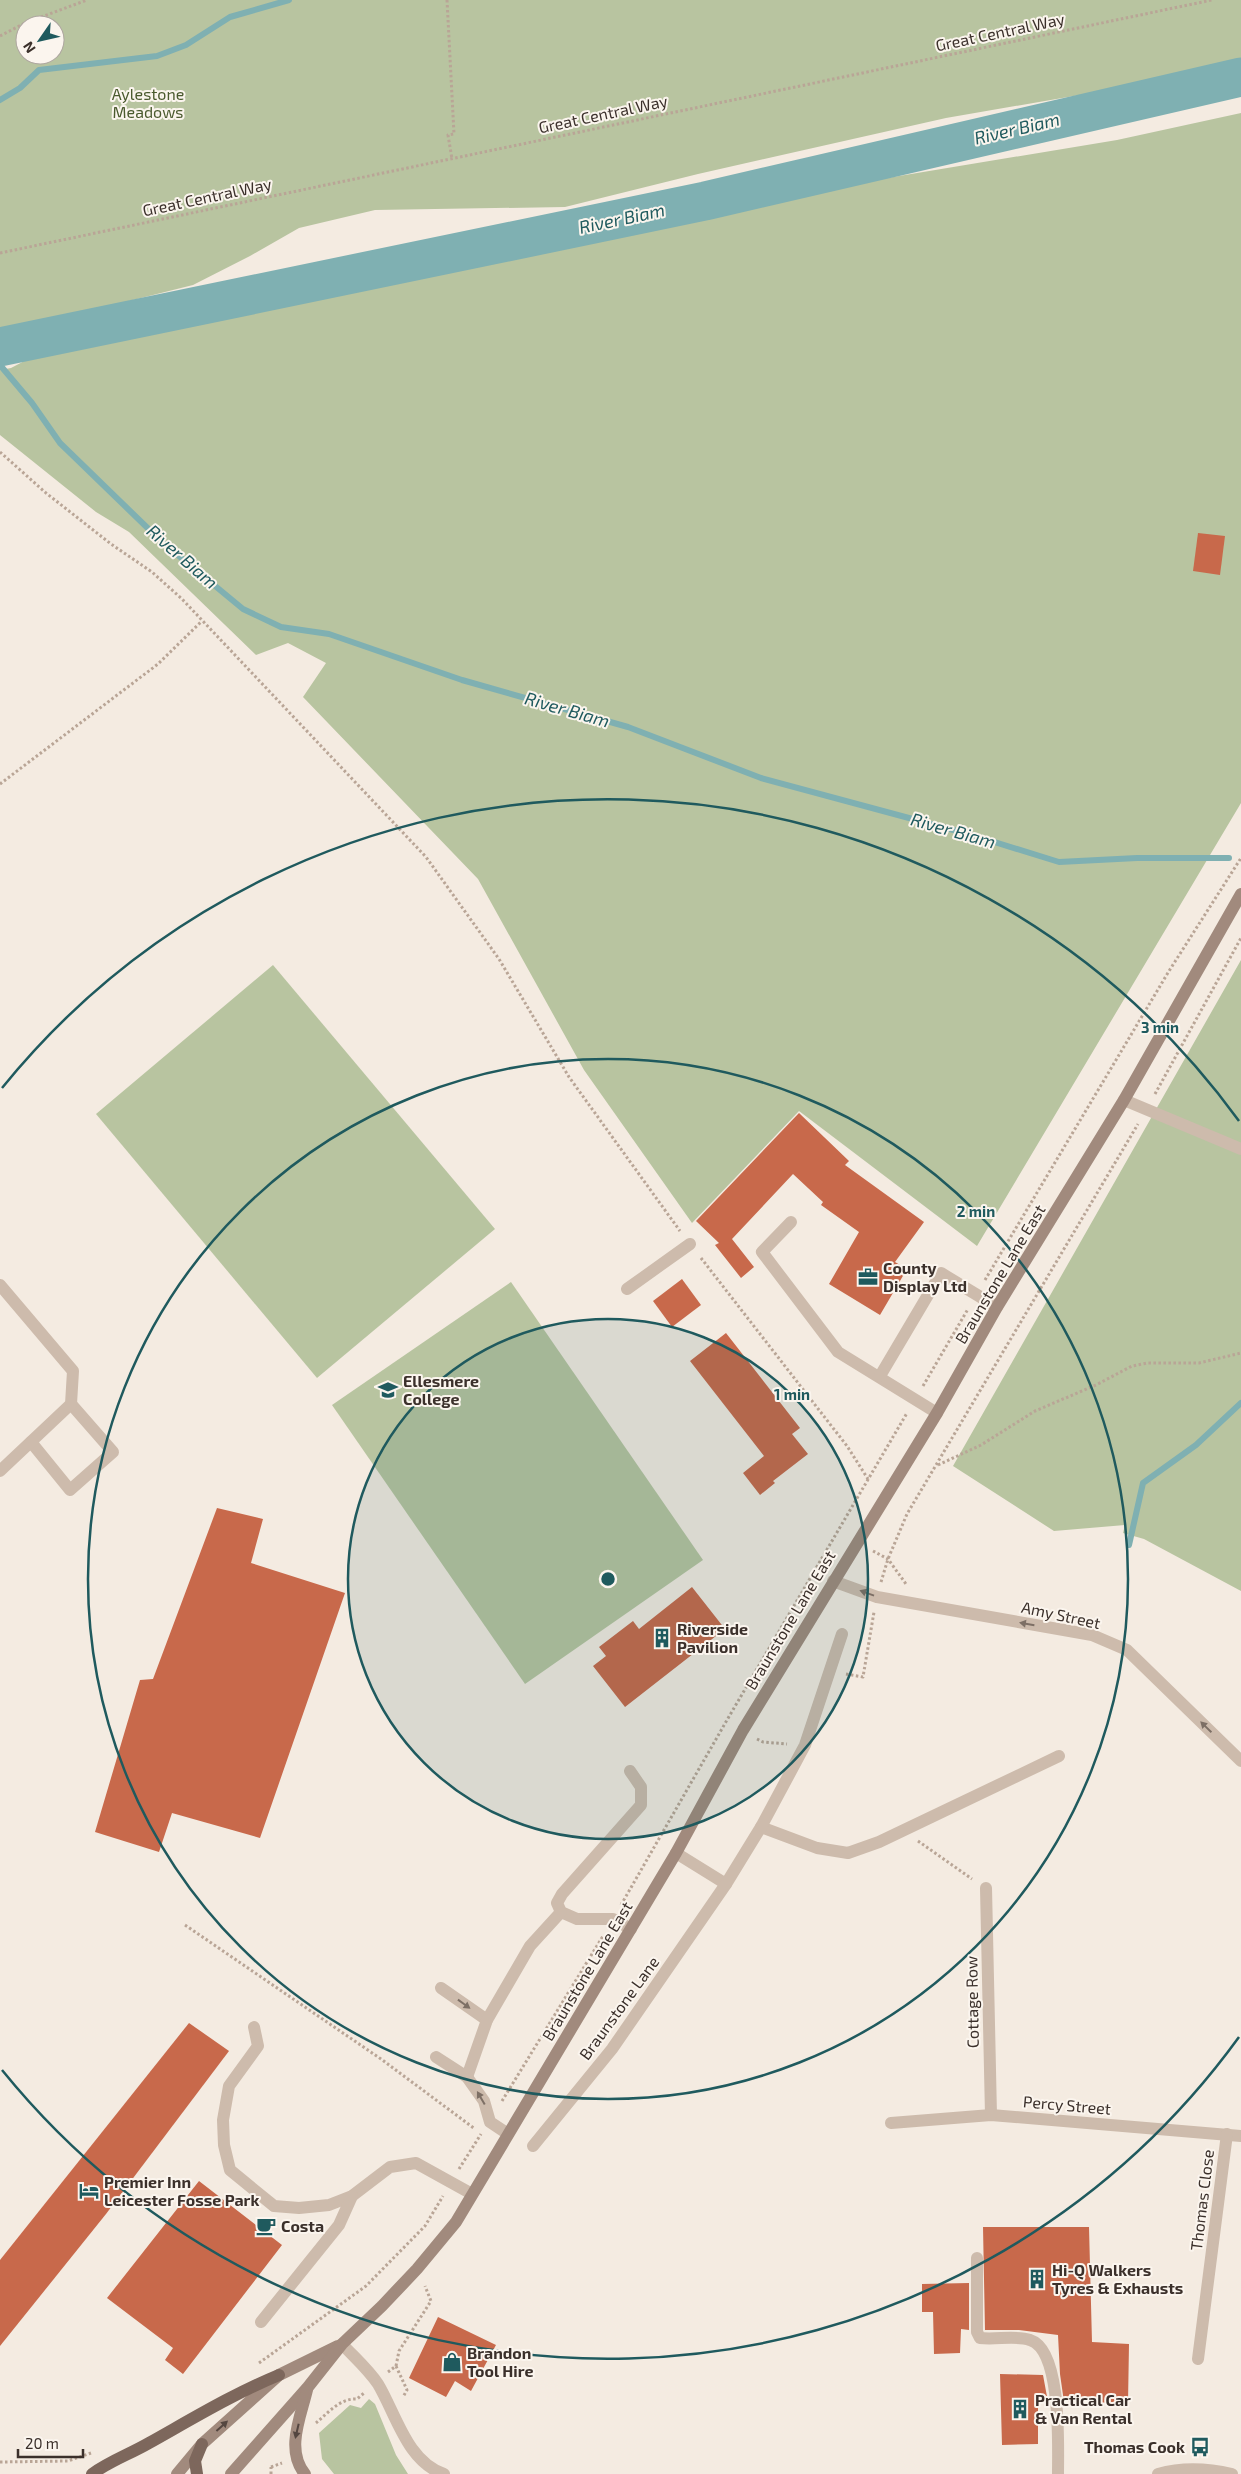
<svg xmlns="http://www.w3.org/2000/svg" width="1241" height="2474" font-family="'Exo 2',sans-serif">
  <rect width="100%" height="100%" fill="#f4ebe1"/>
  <g fill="#b8c4a0" fill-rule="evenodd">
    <path d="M0,0H1241V61L1201,74L946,118L698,174L565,207L375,210L299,228L250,256L193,285L89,311L0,330ZM25,25H55V55H25Z"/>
    <path d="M1241,113V803L977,1246L799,1111L692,1223L584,1070L478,879L303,697L326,663L288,643L256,655L129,532L96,512L0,435V370L11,368L57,344L84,336L159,322L299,291L388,276L494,252L562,250L670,219L735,210L875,180L1117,140Z"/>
    <path d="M1241,960V1591L1144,1539L1123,1533L1125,1525L1054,1531L953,1466Z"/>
    <path d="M273,965L495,1229L317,1378L96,1114Z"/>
    <path d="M511,1282L703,1560L525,1684L332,1405Z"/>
    <path d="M369,2399L375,2404L396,2455L408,2474H334L322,2459L319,2433L350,2405L361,2408Z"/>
  </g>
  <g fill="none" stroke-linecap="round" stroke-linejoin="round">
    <g stroke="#7fb0b2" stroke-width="6">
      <path d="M0,100L20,88L39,70L157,56L186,45L230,17L289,0"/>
      <path d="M0,365L32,403L60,443L162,542L243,609L281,627L329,634L462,680L628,727L761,778L972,835L1059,862L1137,858H1229"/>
      <path d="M1129,1545L1143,1483L1196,1445L1241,1403"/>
    </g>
    <path stroke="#7fb0b2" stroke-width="39" d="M0,347L705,201L1241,77"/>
  </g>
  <g fill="#c8694b">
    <path d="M1198,533L1225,536L1220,575L1193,571Z"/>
    <path d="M799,1113L849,1161L845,1165L924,1222L895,1262L907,1269L880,1315L829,1284L859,1232L821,1205L823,1202L793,1174L732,1239L754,1267L741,1278L715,1245L719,1243L696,1221Z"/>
    <path d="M682,1279L701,1305L672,1327L653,1301Z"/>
    <path d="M726,1333L800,1428L792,1434L808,1454L773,1481L775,1483L760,1495L743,1473L764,1456L690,1361Z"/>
    <path d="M217,1508L263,1519L251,1563L345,1593L260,1838L172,1813L159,1852L95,1832L140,1680L153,1679Z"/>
    <path d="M692,1587L725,1629L625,1707L593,1666L606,1656L599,1647L633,1621L639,1629Z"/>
    <path d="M189,2023L229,2051L106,2214L0,2346V2260Z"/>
    <path d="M199,2181L282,2245L183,2374L165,2360L173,2348L107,2298Z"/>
    <path d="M983,2227H1089L1092,2342L1129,2344L1128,2403L1064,2402L1060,2374L1058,2335L1019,2330H985Z"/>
    <path d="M969,2283V2330L961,2329L960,2353L934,2354L933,2312H922V2284Z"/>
    <path d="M438,2317L496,2345L471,2391L455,2381L446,2397L409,2378Z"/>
    <path d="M1000,2374L1043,2375L1048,2402H1038V2444L1002,2445Z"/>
  </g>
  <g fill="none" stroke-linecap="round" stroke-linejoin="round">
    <g stroke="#b9a596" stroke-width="3" stroke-dasharray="2.5 2.5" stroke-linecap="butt">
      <path d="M447,0L454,134L448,135L452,159"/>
      <path d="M0,36L25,23L87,0"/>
      <path d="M0,253L1212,0"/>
      <path d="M0,452L46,493L111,544L152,572L182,599L426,857L499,959L569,1077L680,1231"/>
      <path d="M0,784L158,664L202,621"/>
      <path d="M1155,1094L1241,938"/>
      <path d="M701,1258L847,1446L868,1479"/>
      <path d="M985,1280L1169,971L1241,858"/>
      <path d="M923,1386L968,1309"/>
      <path d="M938,1465L981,1445L1035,1411L1096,1385L1132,1366L1147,1363H1199L1241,1353"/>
      <path d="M873,1551L888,1559L906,1584"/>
      <path d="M881,1582L888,1559L907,1514L1138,1124"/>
      <path d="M846,1674L863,1677L874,1612"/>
      <path d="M757,1739L763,1742L787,1744"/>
      <path d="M918,1841L972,1879"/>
      <path d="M621,1905L727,1720L907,1413"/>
      <path d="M185,1925L381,2059L475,2129"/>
      <path d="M502,2101L603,1936"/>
      <path d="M459,2169L481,2134"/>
      <path d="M259,2363L366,2286L425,2226L443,2196"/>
      <path d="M396,2366L407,2390L403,2397"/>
      <path d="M388,2372L396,2366L399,2351L431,2301L425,2286"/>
      <path d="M316,2423C328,2413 340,2398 357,2399L364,2393"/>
      <path d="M0,2462L68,2461L91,2453"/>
      <path d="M271,2467L282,2463"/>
      <path d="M271,2474V2467"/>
    </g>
    <g stroke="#cdbbac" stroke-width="12">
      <path d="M1124,1100L1241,1149"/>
      <path d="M791,1222L762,1252L838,1352L937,1413"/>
      <path d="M627,1289L690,1244"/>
      <path d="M880,1376L941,1273L997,1307"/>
      <path d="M31,1442L70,1490L113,1452L71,1404"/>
      <path d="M630,1771L641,1787V1805L562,1894L557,1903L561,1912L577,1919H613L631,1929"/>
      <path d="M761,1827L817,1848L848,1853L879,1842L1059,1756"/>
      <path d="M441,1988L487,2020"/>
      <path d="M254,2027L258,2046L229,2086L223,2120L224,2145L230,2170L274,2206L299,2208L329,2205L352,2196L390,2167L416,2163L472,2194"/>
      <path d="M436,2057L467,2077L484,2101L490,2122L508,2134"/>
      <path d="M467,2077L487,2020L530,1946L561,1912"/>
      <path d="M977,2258V2332L980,2338C996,2340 1016,2335 1030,2340C1062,2350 1058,2446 1058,2474"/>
      <path d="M261,2322L339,2225L352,2196"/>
    </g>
    <g stroke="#cdbbac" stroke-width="12">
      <path d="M0,1285L73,1371L71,1404L0,1471"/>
      <path d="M833,1581L877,1597L1092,1635L1127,1650L1241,1761"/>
      <path d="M676,1853L726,1884"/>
      <path d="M986,1888L991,2115"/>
      <path d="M891,2123L991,2115L1241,2136"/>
      <path d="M533,2146L612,2049L726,1884L761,1827L805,1745L842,1634"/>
      <path d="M342,2344C354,2357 368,2369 378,2384C396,2414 407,2462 444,2474"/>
      <path d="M1198,2359L1227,2134"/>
      <path d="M1158,2474C1183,2467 1206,2468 1232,2474"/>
    </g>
    <g stroke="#a18a7d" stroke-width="12">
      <path d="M177,2474L202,2444L279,2375L338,2346"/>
      <path d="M231,2474L308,2387L342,2344L382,2306L417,2269L456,2222L676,1853L743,1730L937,1413L997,1307L1124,1100L1241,894"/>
      <path d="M305,2474C285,2450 301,2416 307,2390"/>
    </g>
    <g stroke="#7d675c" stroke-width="12">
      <path d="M92,2474C110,2461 130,2454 149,2443C192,2419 233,2394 279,2375"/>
      <path d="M197,2474L195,2461L202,2444"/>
    </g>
  </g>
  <defs><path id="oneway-solid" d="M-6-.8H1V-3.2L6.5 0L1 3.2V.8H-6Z" transform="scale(1.25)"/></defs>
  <g fill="#7d6f65">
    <use href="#oneway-solid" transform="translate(867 1593) rotate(-160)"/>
    <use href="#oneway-solid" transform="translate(1027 1624) rotate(-170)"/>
    <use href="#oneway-solid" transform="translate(1206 1727) rotate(-136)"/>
    <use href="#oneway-solid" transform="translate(464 2004) rotate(36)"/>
    <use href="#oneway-solid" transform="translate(481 2098) rotate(-120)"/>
  </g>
  <g fill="#544640">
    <use href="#oneway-solid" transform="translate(222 2426) rotate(-42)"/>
    <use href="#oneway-solid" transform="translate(297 2431) rotate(103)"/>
  </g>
  <circle cx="608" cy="1579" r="260" fill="#1f5a5e" fill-opacity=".12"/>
  <g fill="none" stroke="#1f5a5e" stroke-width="2.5">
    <circle cx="608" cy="1579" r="260"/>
    <circle cx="608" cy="1579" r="520"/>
    <path d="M1239 2037A780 780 0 0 1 2 2070M2 1088A780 780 0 0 1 1239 1121"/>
  </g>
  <defs>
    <symbol id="office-bare" viewBox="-9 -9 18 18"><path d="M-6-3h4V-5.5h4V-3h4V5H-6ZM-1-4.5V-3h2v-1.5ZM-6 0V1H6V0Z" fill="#1f5a5e" stroke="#fbf5ee" stroke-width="2.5" paint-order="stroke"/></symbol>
    <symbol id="school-bare" viewBox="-9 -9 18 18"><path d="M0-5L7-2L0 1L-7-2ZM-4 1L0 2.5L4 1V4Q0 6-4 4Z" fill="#1f5a5e" stroke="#fbf5ee" stroke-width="2.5" paint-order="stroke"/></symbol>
    <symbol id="building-bare" viewBox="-9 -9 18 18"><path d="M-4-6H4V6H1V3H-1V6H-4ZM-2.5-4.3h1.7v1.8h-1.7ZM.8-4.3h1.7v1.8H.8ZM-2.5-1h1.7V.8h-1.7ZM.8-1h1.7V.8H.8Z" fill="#1f5a5e" stroke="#fbf5ee" stroke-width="2.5" paint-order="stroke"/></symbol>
    <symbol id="hotel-bare" viewBox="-9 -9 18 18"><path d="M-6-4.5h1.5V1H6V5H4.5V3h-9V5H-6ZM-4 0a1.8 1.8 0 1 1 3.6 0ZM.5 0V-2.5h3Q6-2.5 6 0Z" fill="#1f5a5e" stroke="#fbf5ee" stroke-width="2.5" paint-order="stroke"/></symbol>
    <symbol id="cafe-bare" viewBox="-9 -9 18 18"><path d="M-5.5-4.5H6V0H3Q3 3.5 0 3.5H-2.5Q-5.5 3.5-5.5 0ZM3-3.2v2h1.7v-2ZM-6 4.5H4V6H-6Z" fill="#1f5a5e" stroke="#fbf5ee" stroke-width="2.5" paint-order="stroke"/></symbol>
    <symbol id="shop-bare" viewBox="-9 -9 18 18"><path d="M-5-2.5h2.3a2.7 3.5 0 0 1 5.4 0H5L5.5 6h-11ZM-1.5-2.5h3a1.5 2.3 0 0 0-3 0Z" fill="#1f5a5e" stroke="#fbf5ee" stroke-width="2.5" paint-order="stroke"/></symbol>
    <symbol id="bus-bare" viewBox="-9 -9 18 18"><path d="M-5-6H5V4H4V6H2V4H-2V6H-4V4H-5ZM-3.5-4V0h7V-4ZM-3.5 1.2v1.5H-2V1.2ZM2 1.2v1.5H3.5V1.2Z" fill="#1f5a5e" stroke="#fbf5ee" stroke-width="2.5" paint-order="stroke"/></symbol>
  </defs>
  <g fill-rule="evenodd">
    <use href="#office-bare" x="854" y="1263" width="28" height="28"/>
    <use href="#school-bare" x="374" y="1376" width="28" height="28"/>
    <use href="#building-bare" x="648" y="1624" width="28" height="28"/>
    <use href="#hotel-bare" x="75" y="2177" width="28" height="28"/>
    <use href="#cafe-bare" x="252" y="2212" width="28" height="28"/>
    <use href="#building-bare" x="1023" y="2265" width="28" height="28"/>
    <use href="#shop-bare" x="438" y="2348" width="28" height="28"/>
    <use href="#building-bare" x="1006" y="2395" width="28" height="28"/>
    <use href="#bus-bare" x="1186" y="2433" width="28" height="28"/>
  </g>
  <g text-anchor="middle" stroke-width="4" stroke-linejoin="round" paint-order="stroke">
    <g font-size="16" fill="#3b302b" stroke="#fbf5ee">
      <text transform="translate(1000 32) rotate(-12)" y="6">Great Central Way</text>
      <text transform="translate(603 114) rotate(-12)" y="6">Great Central Way</text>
      <text transform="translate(207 197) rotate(-12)" y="6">Great Central Way</text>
      <text transform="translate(1000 1274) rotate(-59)" y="6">Braunstone Lane East</text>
      <text transform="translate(1061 1615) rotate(12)" y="6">Amy Street</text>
      <text transform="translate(790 1620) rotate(-59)" y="6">Braunstone Lane East</text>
      <text transform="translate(587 1971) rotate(-59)" y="6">Braunstone Lane East</text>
      <text transform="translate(972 2002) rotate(-91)" y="6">Cottage Row</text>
      <text transform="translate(619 2008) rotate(-54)" y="6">Braunstone Lane</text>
      <text transform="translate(1067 2105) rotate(5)" y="6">Percy Street</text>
      <text transform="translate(1202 2200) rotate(-83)" y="6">Thomas Close</text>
    </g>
    <g font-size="16" fill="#4a5a2e" stroke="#fbf5ee">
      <text x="148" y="100">Aylestone<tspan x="148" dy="18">Meadows</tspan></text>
    </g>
    <g font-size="16" font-weight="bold" fill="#3b302b" stroke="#fbf5ee" text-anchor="start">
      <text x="883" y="1274">County<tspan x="883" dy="18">Display Ltd</tspan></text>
      <text x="403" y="1387">Ellesmere<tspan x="403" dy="18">College</tspan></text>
      <text x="677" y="1635">Riverside<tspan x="677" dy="18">Pavilion</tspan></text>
      <text x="104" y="2188">Premier Inn<tspan x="104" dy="18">Leicester Fosse Park</tspan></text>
      <text x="281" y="2232">Costa</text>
      <text x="1052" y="2276">Hi-Q Walkers<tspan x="1052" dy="18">Tyres &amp; Exhausts</tspan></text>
      <text x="467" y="2359">Brandon<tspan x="467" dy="18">Tool Hire</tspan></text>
      <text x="1035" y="2406">Practical Car<tspan x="1035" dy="18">&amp; Van Rental</tspan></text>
      <text x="1185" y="2453" text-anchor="end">Thomas Cook</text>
    </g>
    <g font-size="18" font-style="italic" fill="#1f5a5e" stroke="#fbf5ee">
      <text transform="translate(1017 129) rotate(-13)" y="6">River Biam</text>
      <text transform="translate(622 219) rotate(-12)" y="6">River Biam</text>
      <text transform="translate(182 557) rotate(41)" y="6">River Biam</text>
      <text transform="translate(567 710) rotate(16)" y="6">River Biam</text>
      <text transform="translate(953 831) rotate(16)" y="6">River Biam</text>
    </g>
  </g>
  <circle cx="608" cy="1579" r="8" fill="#1f5a5e" stroke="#fbf5ee" stroke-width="2.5"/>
  <g font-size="15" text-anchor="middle" font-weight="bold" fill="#1f5a5e" stroke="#fbf5ee" stroke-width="4" stroke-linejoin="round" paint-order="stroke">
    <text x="1160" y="1033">3 min</text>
    <text x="976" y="1217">2 min</text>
    <text x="792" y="1400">1 min</text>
  </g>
  <g transform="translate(40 40) rotate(236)"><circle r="24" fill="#fbf5ee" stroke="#aea6a0"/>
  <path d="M0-4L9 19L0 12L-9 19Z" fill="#1f5a5e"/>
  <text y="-8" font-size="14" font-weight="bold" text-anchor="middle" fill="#3b302b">N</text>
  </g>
  <path d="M18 2449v8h65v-8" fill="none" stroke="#3b302b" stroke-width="2.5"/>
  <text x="25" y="2449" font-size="15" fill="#3b302b" stroke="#fbf5ee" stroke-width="4" paint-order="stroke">20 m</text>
</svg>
